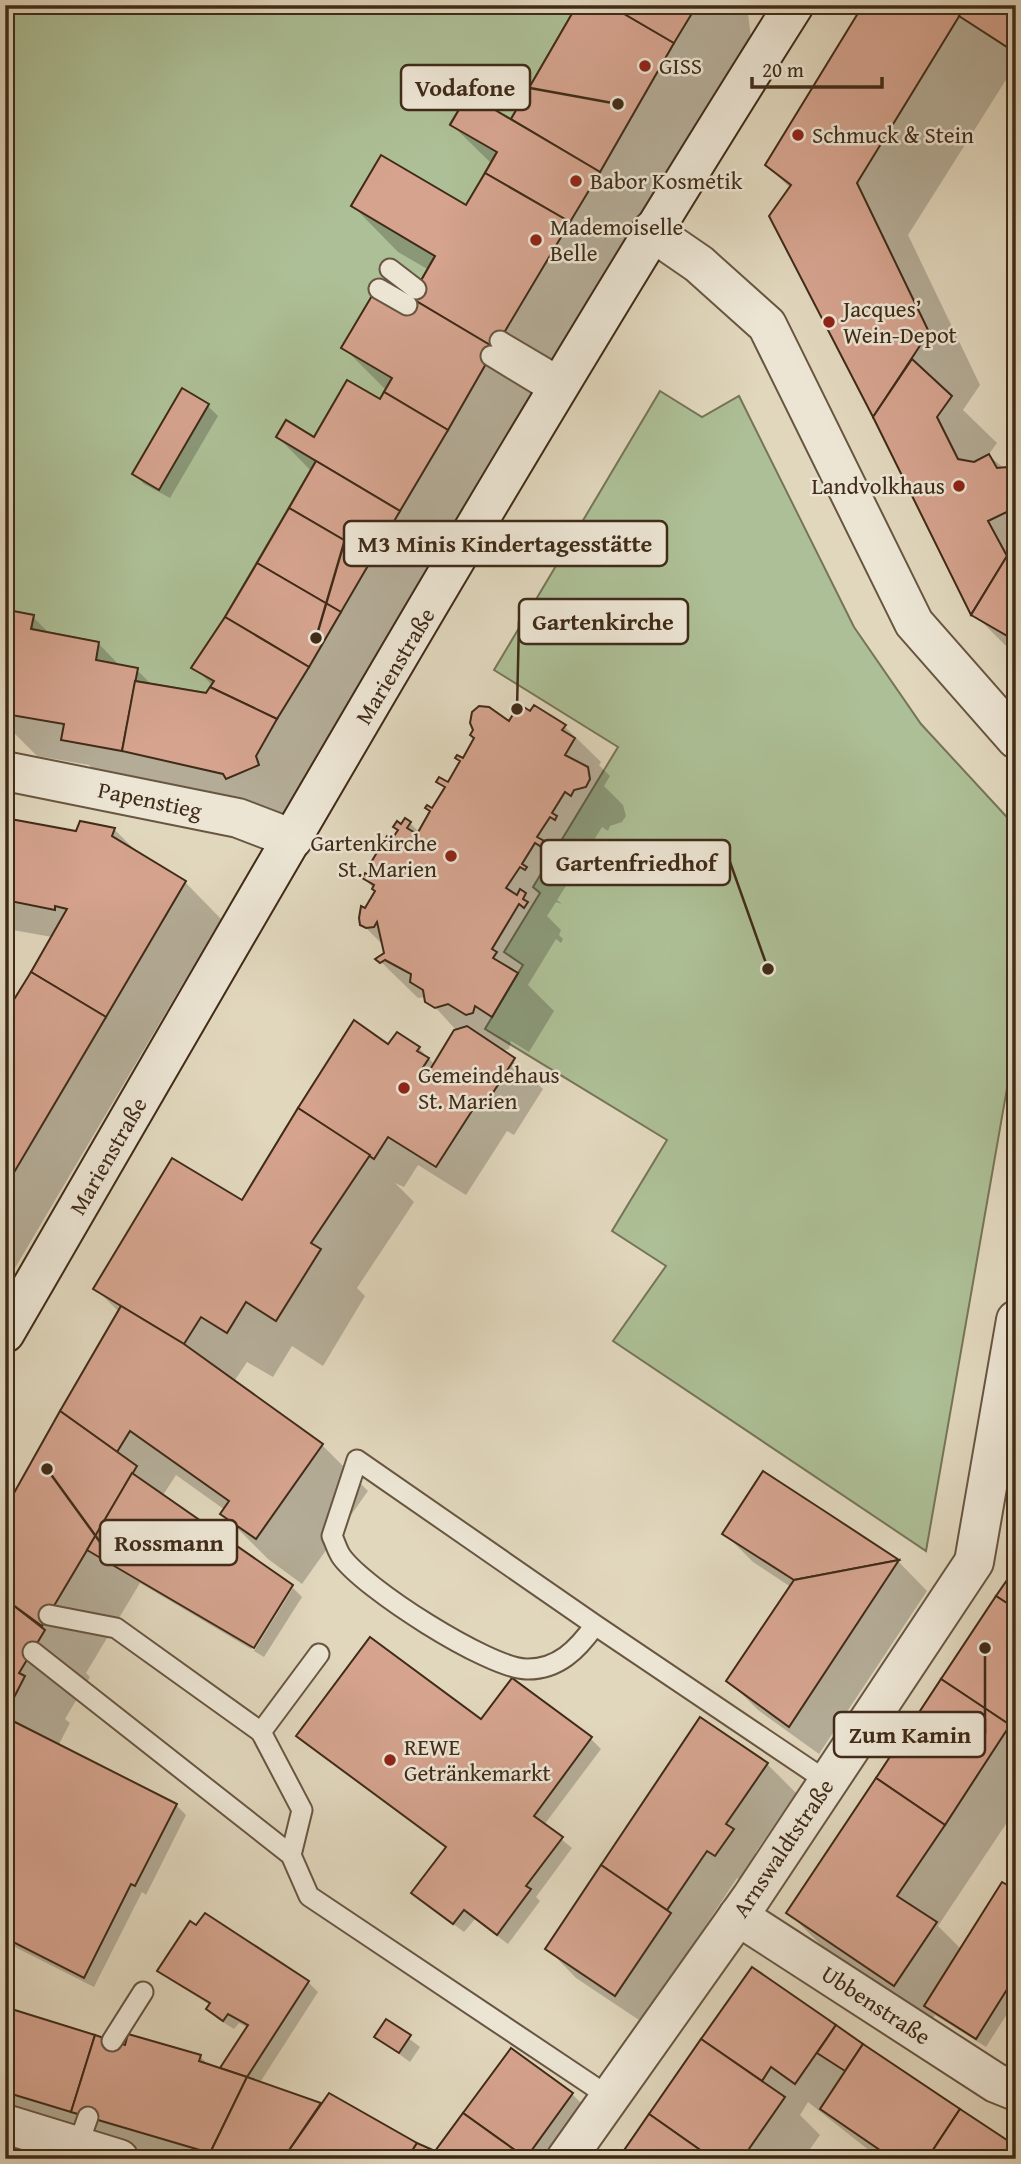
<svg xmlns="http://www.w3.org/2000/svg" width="1021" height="2164" font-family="'Gentium Book Plus',serif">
  <rect width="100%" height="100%" fill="#e1d7bd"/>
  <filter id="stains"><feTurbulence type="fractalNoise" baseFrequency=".00286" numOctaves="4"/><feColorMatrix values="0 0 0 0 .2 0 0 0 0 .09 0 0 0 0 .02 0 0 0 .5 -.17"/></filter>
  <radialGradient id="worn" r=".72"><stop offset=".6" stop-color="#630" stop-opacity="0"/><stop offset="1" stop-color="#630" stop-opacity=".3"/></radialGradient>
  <g fill="#adbf96" stroke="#767557" stroke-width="2">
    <path d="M5,5H577L511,119L468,95L450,124L497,152L466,205L381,156L351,206L435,256L403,312L342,348L392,378L380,399L347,380L314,437L286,420L276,437L316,461L225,617L192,667L214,681L206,693L135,681L96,660L98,642L31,629L34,615L5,610Z"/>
    <path d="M660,391L702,417L739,396L854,627L921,724L1016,827V1037L926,1551L613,1341L666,1266L612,1231L667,1140L485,1029L523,965L504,952L540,893L533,887L618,747L494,670Z"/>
  </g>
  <g fill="#0003">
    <path d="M597,5H739L748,14L751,37L301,802L273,823L109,785L89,765L37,756L5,724V628L9,612L33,617L51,635L98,643L121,667L137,670L152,685L207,695L213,686L194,667L226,619L312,472L278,437L315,439L381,402L387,391L344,348L404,314L429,270L398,252L353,206L466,207L492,164L452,125L511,122L578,7L591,15Z"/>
    <path d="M866,5H1016V64L908,235L980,385L963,410L997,443L988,455L1016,478V656L973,613L772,216L791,189L767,165Z"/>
    <path d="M1016,326V351L1010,345Z"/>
    <path d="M182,391L208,406L218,416L170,498L144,484L134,474Z"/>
    <path d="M531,713L564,726L601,762L599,765L610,776L604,786L623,805L626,816L622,822L610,826L608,831L602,827L588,850L591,855L586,852L574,873L580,883L571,878L557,900L562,904L556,902L547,916L561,930L559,935L563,939L561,943L556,939L528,985L554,1011L529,1052L511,1041L509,1049L501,1051L543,1089L514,1135L507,1131L466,1195L418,1165L404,1187L395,1183L414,1202L357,1288L365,1296L323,1366L292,1346L273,1377L247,1362L233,1383L322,1445L368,1491L302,1584L268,1559L223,1514L225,1510L176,1475L163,1495L290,1586L251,1649L140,1583L86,1673L90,1677L65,1719L70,1723L58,1746L176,1805L186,1815L146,1895L142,1892L94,1987L5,1942V1513L120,1313L95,1288L243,1203L389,1046L419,1048L435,1065L456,1030L426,997L418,998L378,959L386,954L384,946L362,924L377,892L364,878H370L401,826L410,823L420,833L446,789L438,782L448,785L463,760L510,724Z"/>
    <path d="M5,820L77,833L114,829L139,854L185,882L221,919L5,1285V1017L52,937L13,930L5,923Z"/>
    <path d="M724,1533L898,1561L927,1591L819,1754L758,1710L728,1680L791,1587L753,1562Z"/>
    <path d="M1016,1571V1809L938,1926L962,1950L1016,1892V2000L986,2047L935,2015L931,2021L825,1949L789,1913Z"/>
    <path d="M293,1588L302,1597L264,1657L254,1651Z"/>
    <path d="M701,1720L767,1764L796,1793L755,1853L762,1860L745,1884L737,1878L696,1940L700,1943L645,2024L576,1978L547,1948Z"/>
    <path d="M481,1722L591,1739L601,1749L544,1825L572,1848L536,1897L540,1901L508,1944L475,1919L464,1932L423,1902L413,1892L447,1848L298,1735Z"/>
    <path d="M753,1969L1016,2148V2159H880L808,2102L800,2115L820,2135L803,2159H620Z"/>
    <path d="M160,1970L308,1982L318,1992L259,2084L322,2105L435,2154L511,2050L572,2094L608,2130L587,2159H146L5,2116V2009L127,2048L200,2056L210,2067L228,2073L248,2028L239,2023L234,2029L218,2019L208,2009L210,2005L170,1980Z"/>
    <path d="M386,2021L420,2047L410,2062L376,2037Z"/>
  </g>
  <g fill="#d5a38e" stroke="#402b18" stroke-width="2">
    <path d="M577,5L591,12L595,5H609L674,43L600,172L511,119Z"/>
    <path d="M609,5H697L674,43Z"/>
    <path d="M863,5H966L857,183L929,332L873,417L769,216L791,185L765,165Z"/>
    <path d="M966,5H1016V33L1007,47L959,16Z"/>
    <path d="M468,94L600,172L570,222L485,173L497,152L450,125Z"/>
    <path d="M381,155L466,205L485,173L570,222L495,348L411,298L435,256L351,206Z"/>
    <path d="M373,294L411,298L495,348L448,430L384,392L392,378L341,348Z"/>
    <path d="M912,359L952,396L937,417L958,459L974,462L989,454L997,468L1007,467L1014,481L1008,491L1015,508L988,521L1007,556L971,615L873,417Z"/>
    <path d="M347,380L380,399L384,392L448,430L400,511L276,437L286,420L314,437Z"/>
    <path d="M182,388L209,404L159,490L132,474Z"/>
    <path d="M316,461L400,511L373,557L289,508Z"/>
    <path d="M289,508L373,557L341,612L257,563Z"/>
    <path d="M1007,556L1016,560V641L971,615Z"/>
    <path d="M257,563L341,612L309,667L225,617Z"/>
    <path d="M8,610L34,615L31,629L99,642L96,660L138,668L122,751L61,740L64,724L5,714Z"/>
    <path d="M225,617L309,667L277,719L210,687L214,681L191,668Z"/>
    <path d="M135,681L206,693L210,687L277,719L256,756L259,765L226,779L223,774L122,751Z"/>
    <path d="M519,704L530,711L534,705L566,725L562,730L575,738L565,755L588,767L590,779L586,787L574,790L571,796L565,792L552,813L557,816L555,820L550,817L537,837L546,842L543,848L535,843L522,864L527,867L525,870L520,867L506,888L517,895L520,889L526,893L523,899L528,902L524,908L519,904L492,949L497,952L493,958L518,973L492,1017L475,1006L473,1013L466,1015L448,1004L435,1008L425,1002L423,990L410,982L411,974L385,960L380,963L375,959L384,953L377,922L374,927L366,928L360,925L359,918L361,906L365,908L375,891L372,889L374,885L362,878L365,873L370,876L375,868L370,864L387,836L392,839L398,830L393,827L397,821L401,824L405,818L411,822L407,828L417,834L430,811L425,808L427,805L432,808L445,787L436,782L439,777L448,782L460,761L455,758L457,755L463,758L474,738L470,735L473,730L470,723L472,712L479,706L489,707L509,721Z"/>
    <path d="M5,818L76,831L80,821L115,828L112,836L186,881L106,1017L31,972L67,909L55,906V910L5,900Z"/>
    <path d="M31,972L106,1017L6,1186L5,1014Z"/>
    <path d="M354,1020L388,1044L397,1032L420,1047L417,1051L429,1058L422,1069L428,1073L454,1030L467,1026L515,1058L484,1107L477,1103L436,1167L388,1137L374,1159L298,1108Z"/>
    <path d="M298,1108L370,1155L311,1243L321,1249L276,1321L246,1302L227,1333L201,1317L184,1344L93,1289L172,1158L242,1200Z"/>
    <path d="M121,1306L184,1344L323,1444L256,1539L220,1514L229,1501L130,1431L117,1452L60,1411Z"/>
    <path d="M60,1411L137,1466L42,1626L5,1599V1509Z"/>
    <path d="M763,1471L829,1514L899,1560L794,1580L722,1534Z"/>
    <path d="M132,1473L293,1585L254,1648L87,1550Z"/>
    <path d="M899,1560L789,1727L726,1681L794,1580Z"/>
    <path d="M1016,1567V1609L996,1596Z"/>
    <path d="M996,1596L1016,1609V1717L1010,1725L941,1679Z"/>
    <path d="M5,1599L45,1630L19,1673L25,1676L6,1713Z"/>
    <path d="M370,1637L481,1719L512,1678L592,1737L534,1816L563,1837L526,1886L531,1889L497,1935L464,1910L453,1924L411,1893L446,1847L296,1736Z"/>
    <path d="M941,1679L1010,1725L945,1825L876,1778Z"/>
    <path d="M5,1717L177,1804L135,1886L131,1884L84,1978L5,1938Z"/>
    <path d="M700,1717L768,1763L726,1824L734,1829L715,1856L707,1851L667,1910L601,1865Z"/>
    <path d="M876,1778L945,1825L897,1896L937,1922L894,1986L786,1913Z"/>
    <path d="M601,1865L671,1913L615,1996L545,1949Z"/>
    <path d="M1002,1882L1016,1890V1975L976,2039L924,2006Z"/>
    <path d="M205,1913L309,1981L247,2077L220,2068L248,2025L228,2014L223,2021L206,2009L210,2003L157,1971L190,1921L196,1925Z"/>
    <path d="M752,1967L836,2025L795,2084L771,2067L762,2081L701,2039Z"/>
    <path d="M5,2007L95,2035L71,2112L5,2092Z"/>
    <path d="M386,2019L411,2035L399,2053L374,2037Z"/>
    <path d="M836,2025L863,2044L845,2071L817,2053Z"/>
    <path d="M128,2034L201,2055L199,2061L247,2077L210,2153L71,2112L95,2035L125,2045Z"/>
    <path d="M701,2039L785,2097L742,2159H713L649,2114Z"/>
    <path d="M863,2044L960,2109L927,2159H893L820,2109Z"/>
    <path d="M511,2048L573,2093L526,2158L463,2113Z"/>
    <path d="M247,2077L321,2103L283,2159H228L210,2153Z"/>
    <path d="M329,2093L417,2143L407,2159H283Z"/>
    <path d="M960,2109L1016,2146V2159H927Z"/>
    <path d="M463,2113L495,2136L526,2158L407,2159L417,2143L435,2151Z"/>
    <path d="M649,2114L713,2159H618Z"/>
  </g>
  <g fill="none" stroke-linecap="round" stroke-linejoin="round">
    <defs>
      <g id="lane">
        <path d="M390,269L416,289"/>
        <path d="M379,289L407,305"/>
        <path d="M500,341L564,379"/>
        <path d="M491,356L555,395"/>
        <path d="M49,1615L116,1628L261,1732"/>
        <path d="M595,1625C578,1649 558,1670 526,1669C488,1668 363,1588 341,1556C337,1550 335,1542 332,1536L357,1460L595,1625L828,1782"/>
        <path d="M33,1652L291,1855L309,1896L611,2098"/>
        <path d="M291,1855L302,1810L261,1732L319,1654"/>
        <path d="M112,2041L143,1992"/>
        <path d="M78,2145L88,2117"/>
      </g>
      <g id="street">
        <path d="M651,231L699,264L767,325L914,623L1016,739"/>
        <path d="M5,771L238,818L293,839"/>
        <path d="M738,1916L996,2083L1016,2091"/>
        <path d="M5,2124L119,2159"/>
        <path d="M566,2159L751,1898L974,1562L1016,1320"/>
      </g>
      <path id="secondary" d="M5,1333C263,888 519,440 794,5"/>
    </defs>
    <use href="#lane" stroke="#685641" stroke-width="23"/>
    <use href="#street" stroke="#685641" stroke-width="42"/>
    <use href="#secondary" stroke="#402b18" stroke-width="42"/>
    <use href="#lane" stroke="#ece5d4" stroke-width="19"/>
    <use href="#street" stroke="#ece5d4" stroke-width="38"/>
    <use href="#secondary" stroke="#ece5d4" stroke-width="38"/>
  </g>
  <g fill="#8f2418" stroke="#ece5d4" stroke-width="2.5">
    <circle cx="645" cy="66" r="7"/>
    <circle cx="798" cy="135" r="7"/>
    <circle cx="576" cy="181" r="7"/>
    <circle cx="536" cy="240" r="7"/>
    <circle cx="829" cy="322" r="7"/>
    <circle cx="959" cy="486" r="7"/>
    <circle cx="451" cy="856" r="7"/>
    <circle cx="404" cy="1088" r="7"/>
    <circle cx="390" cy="1760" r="7"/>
  </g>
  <g text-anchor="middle" stroke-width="5" stroke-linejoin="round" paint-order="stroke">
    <g font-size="23" fill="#402b18" stroke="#ece5d4" text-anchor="start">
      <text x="659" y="74">GISS</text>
      <text x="812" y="143">Schmuck &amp; Stein</text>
      <text x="590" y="189">Babor Kosmetik</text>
      <text x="550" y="235">Mademoiselle<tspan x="550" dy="26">Belle</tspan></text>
      <text x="843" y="317">Jacques’<tspan x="843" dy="26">Wein-Depot</tspan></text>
      <text x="945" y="494" text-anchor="end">Landvolkhaus</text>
      <text x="437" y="851" text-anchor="end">Gartenkirche<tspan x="437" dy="26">St. Marien</tspan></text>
      <text x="418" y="1083">Gemeindehaus<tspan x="418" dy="26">St. Marien</tspan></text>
      <text x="404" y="1755">REWE<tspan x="404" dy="26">Getränkemarkt</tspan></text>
    </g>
    <g font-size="23" fill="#402b18" stroke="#ece5d4">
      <text transform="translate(395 666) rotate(-59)" y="8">Marienstraße</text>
      <text transform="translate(150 800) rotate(12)" y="8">Papenstieg</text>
      <text transform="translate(108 1156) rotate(-60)" y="8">Marienstraße</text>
      <text transform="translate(783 1848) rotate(-56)" y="8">Arnswaldtstraße</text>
      <text transform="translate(876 2005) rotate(33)" y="8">Ubbenstraße</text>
    </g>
  </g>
  <path fill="none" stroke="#402b18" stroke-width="2.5" d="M618 104L530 88M316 638L344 543M517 709L519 621M768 969L730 862M47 1469L100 1542M985 1648L985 1734"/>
  <g fill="#402b18" stroke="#ece5d4" stroke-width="2.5">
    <circle cx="618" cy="104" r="7"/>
    <circle cx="316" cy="638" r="7"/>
    <circle cx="517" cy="709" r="7"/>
    <circle cx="768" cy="969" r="7"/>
    <circle cx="47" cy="1469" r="7"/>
    <circle cx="985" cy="1648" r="7"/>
  </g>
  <g fill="#ece5d4" stroke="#402b18" stroke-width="2.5">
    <rect x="401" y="65" width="129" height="45" rx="7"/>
    <rect x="344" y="521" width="323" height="45" rx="7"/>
    <rect x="519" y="599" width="169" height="45" rx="7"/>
    <rect x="541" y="840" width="189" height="45" rx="7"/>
    <rect x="100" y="1520" width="137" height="45" rx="7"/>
    <rect x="834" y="1712" width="151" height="45" rx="7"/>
  </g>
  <g font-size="24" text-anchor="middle" font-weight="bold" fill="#402b18">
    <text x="465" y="96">Vodafone</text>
    <text x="505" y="552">M3 Minis Kindertagesstätte</text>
    <text x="603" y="630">Gartenkirche</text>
    <text x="636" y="871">Gartenfriedhof</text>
    <text x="169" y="1551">Rossmann</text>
    <text x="910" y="1743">Zum Kamin</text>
  </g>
  <rect width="1021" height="2164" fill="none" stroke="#e1d7bd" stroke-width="28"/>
  <rect x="7" y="7" width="1007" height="2150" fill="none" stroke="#402b18" stroke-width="3.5"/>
  <rect x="14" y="14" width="993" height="2136" fill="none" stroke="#402b18" stroke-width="2"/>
  <path d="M752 77v10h130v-10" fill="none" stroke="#402b18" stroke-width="3.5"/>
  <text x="762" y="77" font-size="21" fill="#402b18" stroke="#ece5d4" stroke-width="5" paint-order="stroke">20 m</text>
  <rect width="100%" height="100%" filter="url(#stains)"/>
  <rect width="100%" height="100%" fill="url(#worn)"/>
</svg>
